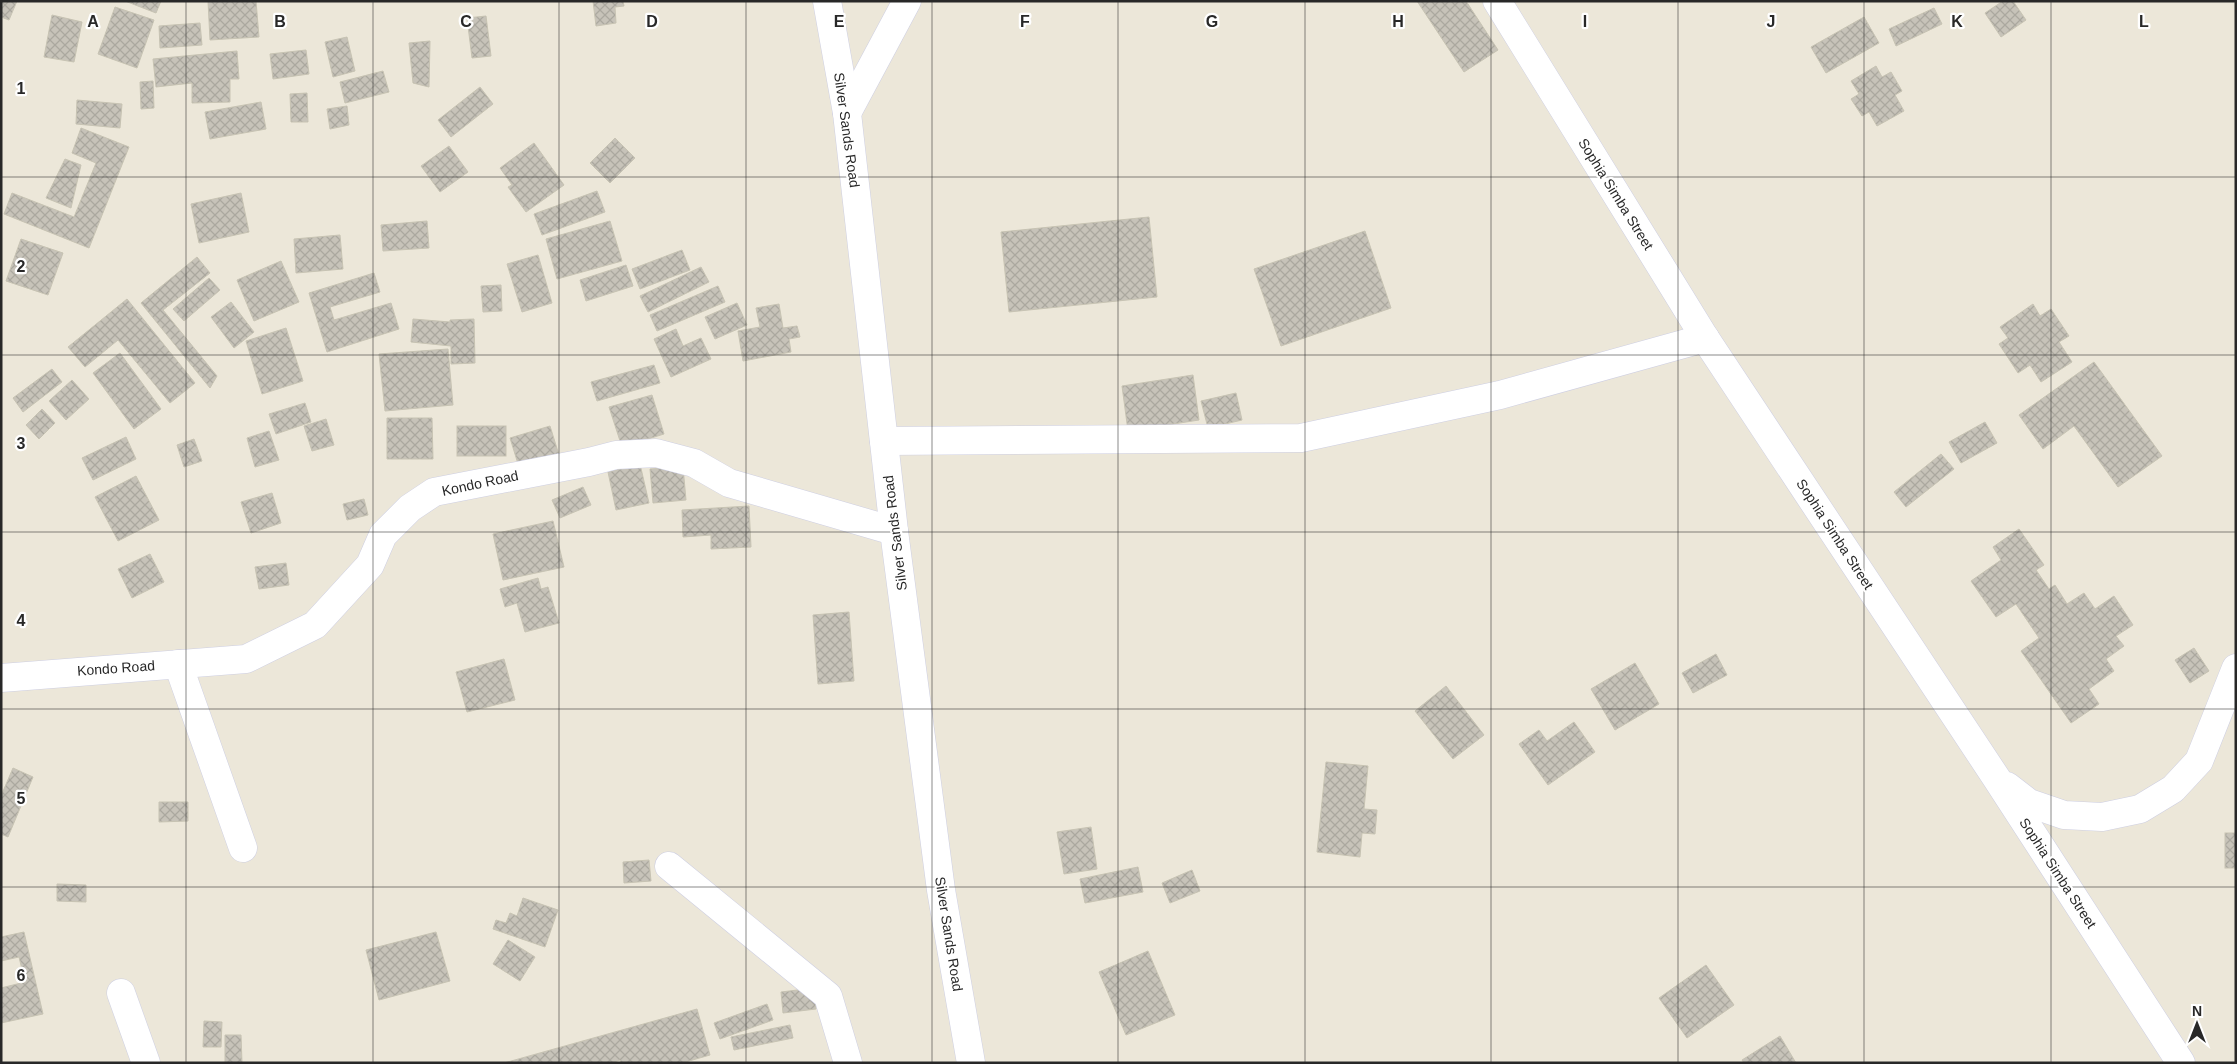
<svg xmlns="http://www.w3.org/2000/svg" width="2237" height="1064" font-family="Arial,sans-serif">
  <defs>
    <pattern id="building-cross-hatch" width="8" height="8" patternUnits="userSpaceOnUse" patternTransform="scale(1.25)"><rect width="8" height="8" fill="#c7c3b9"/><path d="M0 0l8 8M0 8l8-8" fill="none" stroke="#aba89f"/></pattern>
  </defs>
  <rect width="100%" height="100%" fill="#ece7d9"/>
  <g fill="url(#building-cross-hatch)" stroke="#c7c3b3">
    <path d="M1,1H17L9,20L1,17Z"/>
    <path d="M125,1H161L156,13Z"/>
    <path d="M208,1H256L259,37L210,40Z"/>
    <path d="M593,1H623L624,6L615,7L616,23L596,26Z"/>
    <path d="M1417,1H1466L1498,50L1464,72Z"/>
    <path d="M2003,1H2013L2026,20L2001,37L1985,13Z"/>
    <path d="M115,7L154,20L137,68L98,54Z"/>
    <path d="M1934,8L1942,24L1896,46L1889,29Z"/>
    <path d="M52,15L82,22L74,62L44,57Z"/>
    <path d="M486,16L491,56L472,58L467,18Z"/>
    <path d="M1864,17L1879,43L1826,73L1811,47Z"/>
    <path d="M200,23L202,45L160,48L159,26Z"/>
    <path d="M347,37L355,71L333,77L325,42Z"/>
    <path d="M430,41L429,87L413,83L409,43Z"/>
    <path d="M306,50L309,74L273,79L270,54Z"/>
    <path d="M237,51L239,79H230V102L192,103V83L156,87L153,59Z"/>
    <path d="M1876,66L1882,77L1891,72L1902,91L1895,95L1904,111L1877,126L1869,112L1862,116L1851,99L1859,94L1851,81Z"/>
    <path d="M383,71L389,92L345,103L340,82Z"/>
    <path d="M153,81L154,108L141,109L140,82Z"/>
    <path d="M480,87L493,104L451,137L438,120Z"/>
    <path d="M307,93L308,122H291L290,94Z"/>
    <path d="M77,100L122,104L120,128L76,124Z"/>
    <path d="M261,102L266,129L210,139L205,112Z"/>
    <path d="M347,106L349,125L330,129L327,109Z"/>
    <path d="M81,128L129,147L89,248L4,214L12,193L74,217L96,163L72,153Z"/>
    <path d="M615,138L635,158L610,183L590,163Z"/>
    <path d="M534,143L564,185L526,212L508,187L512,185L500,168Z"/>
    <path d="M449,146L468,172L440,192L421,166Z"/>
    <path d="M65,159L81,165L71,208L46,198Z"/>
    <path d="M597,191L605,212L542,235L534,214Z"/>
    <path d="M241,193L249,232L199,243L191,204Z"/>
    <path d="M1149,217L1157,297L1009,312L1001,232Z"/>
    <path d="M427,221L429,248L383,251L381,225Z"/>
    <path d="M610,221L622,261L557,279L546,239Z"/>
    <path d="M1365,231L1391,308L1281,346L1254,269Z"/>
    <path d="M340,235L343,269L296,273L294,239Z"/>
    <path d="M21,239L63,253L48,295L6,281Z"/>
    <path d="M682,250L690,270L640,289L632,269Z"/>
    <path d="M538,255L552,303L522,312L507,264Z"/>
    <path d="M197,257L210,273L163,310L217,376L210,388L141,303Z"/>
    <path d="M281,261L299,302L254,321L237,280Z"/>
    <path d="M626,265L633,286L586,301L580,280Z"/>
    <path d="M701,267L709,282L648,312L640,296Z"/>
    <path d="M374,273L380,292L330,307L334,320L391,303L399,329L327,352L309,293Z"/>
    <path d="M209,278L220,290L184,321L173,309Z"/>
    <path d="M501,285L502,311L483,312L481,286Z"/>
    <path d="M718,286L725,302L657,331L650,315Z"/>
    <path d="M127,299L195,383L170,403L118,340L85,367L68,347Z"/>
    <path d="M231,302L254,332L234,348L211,317Z"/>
    <path d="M737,303L747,325L715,339L705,317Z"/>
    <path d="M779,304L783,328L797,326L800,337L789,339L791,352L743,361L738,331L760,327L756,308Z"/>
    <path d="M2033,304L2040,316L2051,309L2069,336L2059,342L2072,362L2041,382L2030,365L2018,373L1999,344L2008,338L2000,327Z"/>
    <path d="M413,319L450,322V320L474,319L475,363L451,364V346L411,342Z"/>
    <path d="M286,328L303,381L262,394L246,341Z"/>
    <path d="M676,329L683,346L701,338L711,359L671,377L654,339Z"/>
    <path d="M448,349L453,405L385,411L379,354Z"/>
    <path d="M120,353L161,409L134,429L93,373Z"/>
    <path d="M2094,362L2162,456L2118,487L2074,426L2043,449L2019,415Z"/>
    <path d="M654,365L660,383L597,401L591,382Z"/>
    <path d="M52,369L62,382L23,412L13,398Z"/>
    <path d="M1193,375L1199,420L1128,431L1122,386Z"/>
    <path d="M72,380L89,399L66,420L49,401Z"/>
    <path d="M1236,393L1242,420L1208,428L1201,401Z"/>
    <path d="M652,395L664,434L622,447L609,407Z"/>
    <path d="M305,403L311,422L276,434L269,414Z"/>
    <path d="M42,409L55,423L39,439L26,425Z"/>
    <path d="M387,418H432L433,459H387Z"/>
    <path d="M326,419L334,445L312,451L304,426Z"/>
    <path d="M1985,422L1997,443L1961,463L1949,442Z"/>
    <rect x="457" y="426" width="49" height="30"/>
    <path d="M550,426L559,455L519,467L510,438Z"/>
    <path d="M269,431L279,460L255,467L247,438Z"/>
    <path d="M126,437L136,459L93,480L82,458Z"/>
    <path d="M194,439L202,461L184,467L177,445Z"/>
    <path d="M1941,454L1954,469L1906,507L1894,492Z"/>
    <path d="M640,464L649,503L616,510L608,472Z"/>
    <path d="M683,467L686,500L653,503L650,469Z"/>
    <path d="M136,476L159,520L118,541L95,497Z"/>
    <path d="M583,487L591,505L560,518L552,500Z"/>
    <path d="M272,493L281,523L251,533L241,502Z"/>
    <path d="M364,499L368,515L347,520L343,504Z"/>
    <path d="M749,506L751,547L711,549V535L683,537L682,510Z"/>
    <path d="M553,521L564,567L503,580L493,534Z"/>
    <path d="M2019,529L2044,565L2036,570L2049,589L2055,585L2067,604L2084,593L2095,609L2114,596L2133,625L2116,636L2124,646L2106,659L2114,671L2089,689L2099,704L2071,723L2021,651L2039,638L2016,604L1996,617L1971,581L2001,560L1993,547Z"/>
    <path d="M150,554L164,582L132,598L118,569Z"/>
    <path d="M286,563L289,585L259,589L255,567Z"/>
    <path d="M538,578L541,589L548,587L559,623L525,632L517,603L505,607L500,589Z"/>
    <path d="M849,612L854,681L818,684L813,615Z"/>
    <path d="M2194,648L2209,671L2190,683L2175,660Z"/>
    <path d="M1716,654L1727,675L1693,693L1682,673Z"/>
    <path d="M504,659L515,700L467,712L456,672Z"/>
    <path d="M1635,663L1659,704L1615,730L1591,689Z"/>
    <path d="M1446,686L1484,735L1453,759L1415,711Z"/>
    <path d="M1574,722L1595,752L1548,785L1519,744L1539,730L1547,741Z"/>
    <path d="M1326,762L1368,766L1364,809L1377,810L1375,834L1362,833L1360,857L1317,852Z"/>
    <path d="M13,768L33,777L8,837L1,834V796Z"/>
    <path d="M159,802H188V821L159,822Z"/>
    <path d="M1091,827L1097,869L1064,874L1057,832Z"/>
    <rect x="2225" y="833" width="11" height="35"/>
    <path d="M649,860L651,881L624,883L623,862Z"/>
    <path d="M1138,867L1143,892L1085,903L1080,879Z"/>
    <path d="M1192,870L1200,891L1170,903L1162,883Z"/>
    <path d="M57,884L86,885V902L57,901Z"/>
    <path d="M523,898L558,910L545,947L493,929L496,920L506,923L510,913L517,916Z"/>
    <path d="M24,932L43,1014L1,1023V988L25,982L19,957L1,961V937Z"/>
    <path d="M436,932L450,981L379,1000L366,950Z"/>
    <path d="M508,940L535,957L520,981L493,964Z"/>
    <path d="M1148,951L1175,1015L1126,1035L1099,972Z"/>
    <path d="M1706,965L1734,1005L1687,1038L1659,998Z"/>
    <path d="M814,988L816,1009L783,1013L781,992Z"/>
    <path d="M767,1004L773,1020L720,1039L714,1023Z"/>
    <path d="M697,1009L710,1055L682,1063H621L620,1060L611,1063H504Z"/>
    <path d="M204,1021L222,1022L221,1047H203Z"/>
    <path d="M790,1025L793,1038L734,1050L731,1037Z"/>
    <path d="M225,1035H241L242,1063H225Z"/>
    <path d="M1780,1036L1796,1063H1744L1742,1060Z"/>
  </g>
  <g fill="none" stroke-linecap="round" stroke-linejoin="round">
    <defs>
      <g id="minor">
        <path d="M827,1L847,113L894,531L941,890L971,1063"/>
        <path d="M1497,1L1705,338L1997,779L2181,1063"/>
        <path d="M847,113L907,1"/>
        <path d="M884,441L1301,438L1500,395L1705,338"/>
        <path d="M178,664L243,848"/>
        <path d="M1,678L246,659L315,625L370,565L383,535L410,508L434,492L589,462L616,455L656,453L694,463L729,483L894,531"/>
        <path d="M2007,786L2029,803L2064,815L2102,817L2140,809L2173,789L2199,761L2236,668"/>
        <path d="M669,866L828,996L848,1063"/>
        <path d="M121,993L146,1063"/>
      </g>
    </defs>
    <use href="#minor" stroke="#cecfe2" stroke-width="29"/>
    <use href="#minor" stroke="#fff" stroke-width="28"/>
  </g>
  <path fill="none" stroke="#282828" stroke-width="1" stroke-opacity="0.55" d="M186,1V1063M373,1V1063M559,1V1063M746,1V1063M932,1V1063M1118,1V1063M1305,1V1063M1491,1V1063M1678,1V1063M1864,1V1063M2051,1V1063M1,177H2236M1,355H2236M1,532H2236M1,709H2236M1,887H2236"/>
  <g text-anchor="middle" stroke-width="4.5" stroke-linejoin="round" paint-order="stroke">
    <g font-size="14" fill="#282828" stroke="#fff">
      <text transform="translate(847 130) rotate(82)" y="5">Silver Sands Road</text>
      <text transform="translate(1616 194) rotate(58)" y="5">Sophia Simba Street</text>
      <text transform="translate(480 483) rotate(-12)" y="5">Kondo Road</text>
      <text transform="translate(895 533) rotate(-97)" y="5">Silver Sands Road</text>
      <text transform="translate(1835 534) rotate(57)" y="5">Sophia Simba Street</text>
      <text transform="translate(116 668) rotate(-4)" y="5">Kondo Road</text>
      <text transform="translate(2058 873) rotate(57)" y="5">Sophia Simba Street</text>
      <text transform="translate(949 934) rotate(81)" y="5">Silver Sands Road</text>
    </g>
  </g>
  <g font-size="16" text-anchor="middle" font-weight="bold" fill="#282828" stroke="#fff" stroke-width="4.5" stroke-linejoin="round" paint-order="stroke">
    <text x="93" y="27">A</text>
    <text x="280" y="27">B</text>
    <text x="466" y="27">C</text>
    <text x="652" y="27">D</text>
    <text x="839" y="27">E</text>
    <text x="1025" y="27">F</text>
    <text x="1212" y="27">G</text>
    <text x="1398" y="27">H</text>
    <text x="1585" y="27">I</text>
    <text x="1771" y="27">J</text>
    <text x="1957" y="27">K</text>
    <text x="2144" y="27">L</text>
    <text x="21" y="94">1</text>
    <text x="21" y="272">2</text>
    <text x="21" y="449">3</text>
    <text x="21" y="626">4</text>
    <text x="21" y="804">5</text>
    <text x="21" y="981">6</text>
  </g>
  <rect width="2237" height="1064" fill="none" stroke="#282828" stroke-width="5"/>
  <g transform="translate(2197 1024)" stroke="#ffffff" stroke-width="4" paint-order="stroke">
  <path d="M0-4L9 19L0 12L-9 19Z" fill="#282828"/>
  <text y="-8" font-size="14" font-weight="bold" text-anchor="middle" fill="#282828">N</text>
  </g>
</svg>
